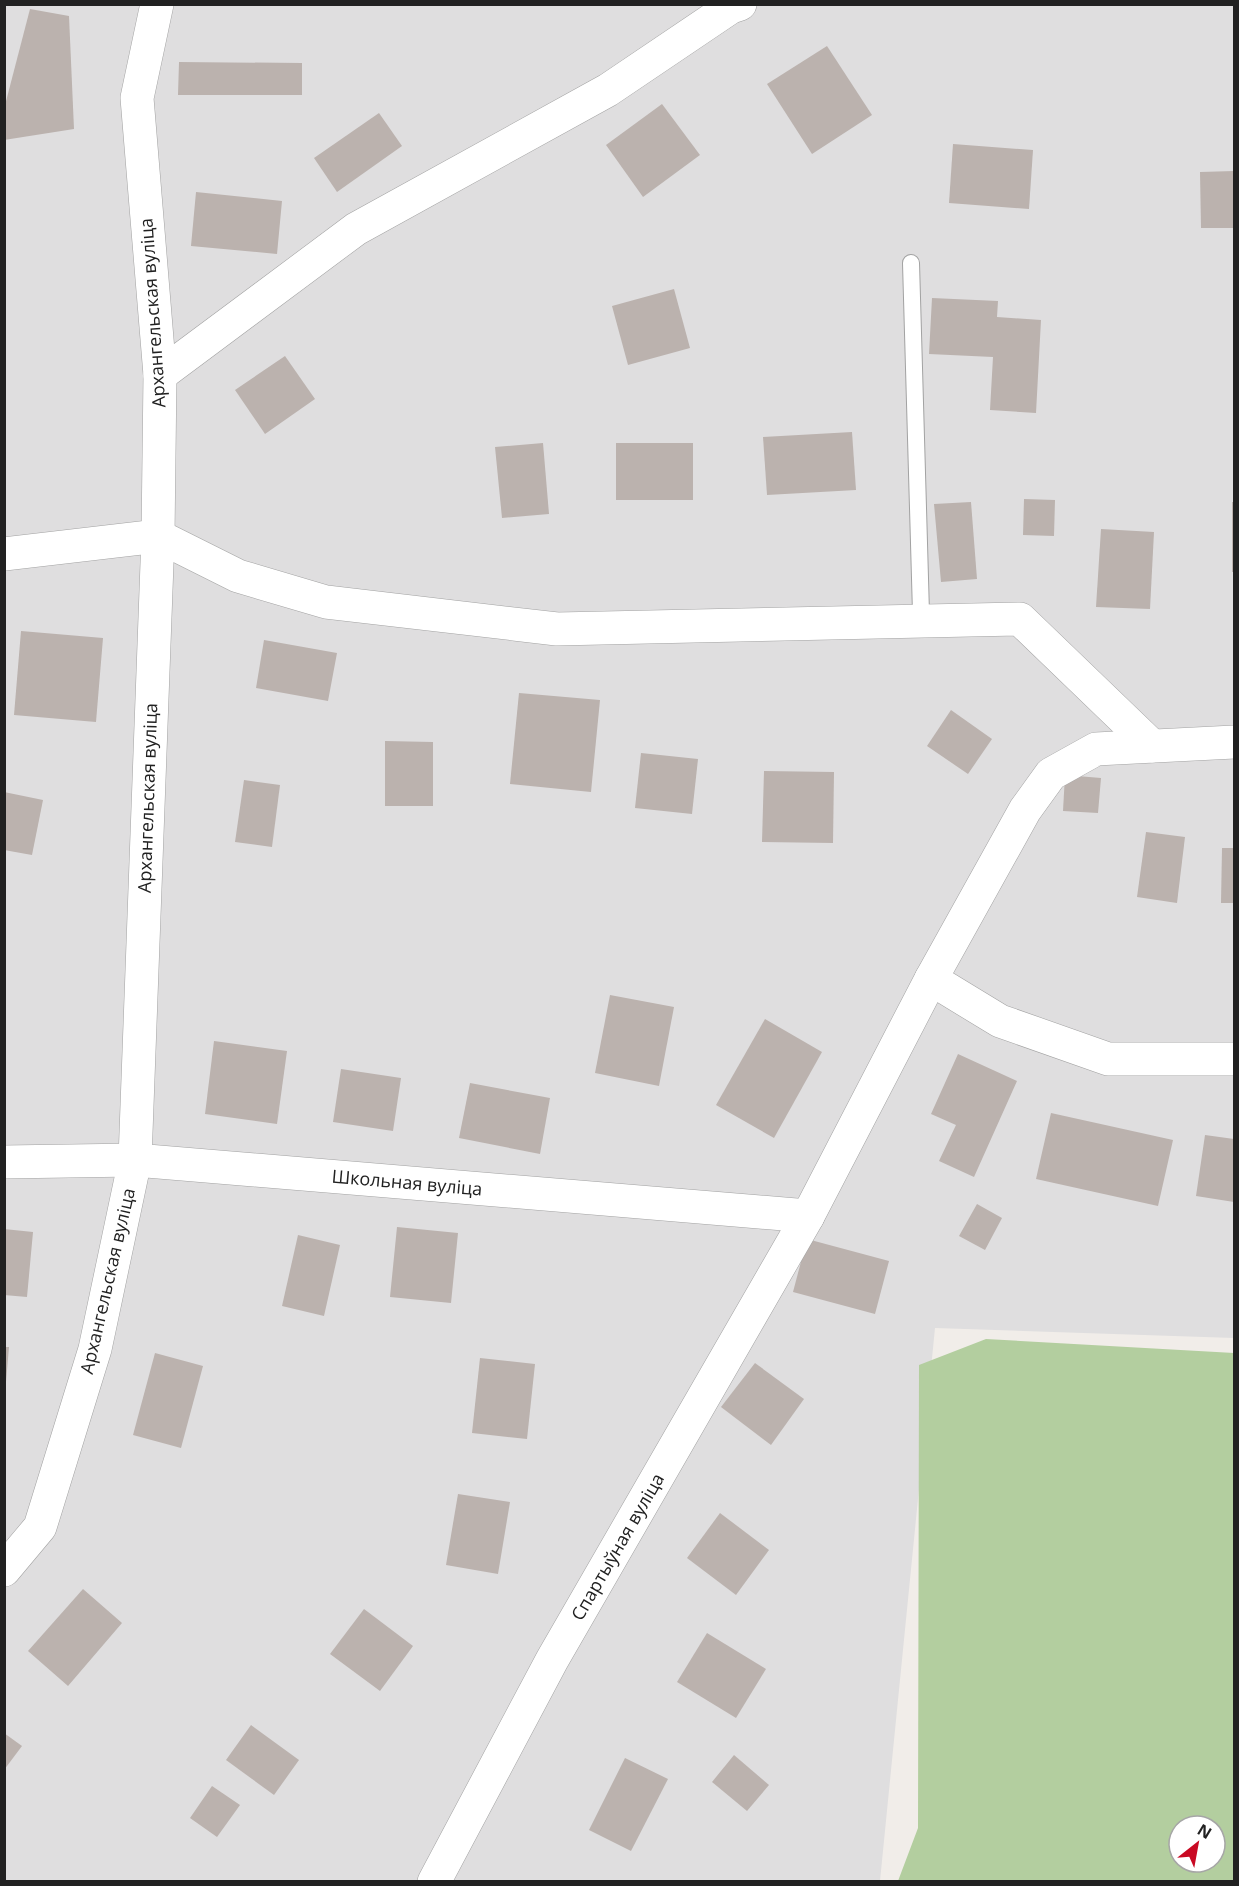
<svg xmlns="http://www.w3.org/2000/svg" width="1239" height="1886" font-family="'Open Sans',sans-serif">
  <rect width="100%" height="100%" fill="#f1ede9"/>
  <path fill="#dfdedf" d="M5,5H1234V1338L935,1328L880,1881L5,1882Z"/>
  <path fill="#b3ce9f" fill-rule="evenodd" d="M986,1339L1234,1353V1881H898L918,1828L919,1365ZM1179,1826H1215V1862H1179Z"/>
  <g fill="#bbb2ae">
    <path d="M30,9L69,16L74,129L4,140V109Z"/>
    <path d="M827,46L872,115L812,154L767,84Z"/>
    <path d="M179,62L302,63V95H178Z"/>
    <path d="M662,104L700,155L643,197L606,145Z"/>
    <path d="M379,113L402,146L337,192L314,158Z"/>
    <path d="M953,144L1033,150L1029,209L949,203Z"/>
    <path d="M1234,171V228H1201L1200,172Z"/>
    <path d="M196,192L282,201L277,254L191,246Z"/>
    <path d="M674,289L690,348L628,365L612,306Z"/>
    <path d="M932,298L998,301L997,317L1041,320L1036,413L990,410L993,357L929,354Z"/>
    <path d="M285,356L315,399L265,434L235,390Z"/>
    <path d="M852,432L856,490L767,495L763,437Z"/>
    <path d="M543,443L549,514L502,518L495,447Z"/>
    <rect x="616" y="443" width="77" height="57"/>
    <path d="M1024,499L1055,500L1054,536L1023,535Z"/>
    <path d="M971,502L977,579L941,582L934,504Z"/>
    <rect x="1232" y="502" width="2" height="70"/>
    <path d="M1101,529L1154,532L1150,609L1096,607Z"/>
    <path d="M21,631L103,638L96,722L14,715Z"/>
    <path d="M264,640L337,653L328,701L256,688Z"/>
    <path d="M519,693L600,700L591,792L510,784Z"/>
    <path d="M951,710L992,739L968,774L927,746Z"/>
    <path d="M385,741L433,742V806H385Z"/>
    <path d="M641,753L698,759L692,814L635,808Z"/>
    <path d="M764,771L834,772L833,843L762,842Z"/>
    <path d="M1065,775L1101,778L1098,813L1063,811Z"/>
    <path d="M244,780L280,785L272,847L235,842Z"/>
    <path d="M4,792L43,800L32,855L4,850Z"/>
    <path d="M1146,832L1185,837L1177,903L1137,897Z"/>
    <path d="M1222,848H1234V903H1221Z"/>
    <path d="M610,995L674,1007L659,1086L595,1073Z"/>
    <path d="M765,1019L822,1052L774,1138L716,1105Z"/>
    <path d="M214,1041L287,1051L277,1124L205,1114Z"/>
    <path d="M958,1054L1017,1081L974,1177L939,1161L956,1125L931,1114Z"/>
    <path d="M341,1069L401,1078L393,1131L333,1122Z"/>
    <path d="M470,1083L550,1098L540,1154L459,1138Z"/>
    <path d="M1051,1113L1173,1140L1158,1206L1036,1179Z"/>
    <path d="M1205,1135L1234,1139V1202L1196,1196Z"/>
    <path d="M977,1204L1002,1218L985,1250L959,1236Z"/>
    <path d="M397,1227L458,1233L451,1303L390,1297Z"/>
    <path d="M4,1229L33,1232L27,1297L4,1295Z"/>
    <path d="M298,1235L340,1245L324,1316L282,1306Z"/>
    <path d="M807,1239L889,1261L875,1314L793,1292Z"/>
    <path d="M4,1347H9L6,1382H4Z"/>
    <path d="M155,1353L203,1366L181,1448L133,1435Z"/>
    <path d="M480,1358L535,1364L527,1439L472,1433Z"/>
    <path d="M755,1363L804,1399L771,1445L721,1407Z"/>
    <path d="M458,1494L510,1502L498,1574L446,1565Z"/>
    <path d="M720,1513L769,1550L736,1595L687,1558Z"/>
    <path d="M83,1589L122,1623L68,1686L28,1651Z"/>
    <path d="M364,1609L413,1646L380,1691L330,1654Z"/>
    <path d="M707,1633L766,1669L736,1718L677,1682Z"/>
    <path d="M251,1725L299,1760L274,1795L226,1760Z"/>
    <path d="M4,1733L22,1746L4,1770Z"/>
    <path d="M734,1755L769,1785L747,1811L712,1782Z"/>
    <path d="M625,1758L668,1779L631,1851L589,1830Z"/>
    <path d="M212,1786L240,1805L217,1837L190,1818Z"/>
  </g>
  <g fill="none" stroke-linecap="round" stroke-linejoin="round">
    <defs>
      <path id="lane" d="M911,263L921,613"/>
      <g id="street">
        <path d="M160,375L356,229L608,90L731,7L740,4"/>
        <path d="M4,554L158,536L238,576L326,602L557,629L1020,619L1152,746"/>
        <path d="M931,979L1000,1021L1108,1059H1234"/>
        <path d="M4,1162L135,1160L808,1216"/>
        <path d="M4,1570L40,1527L95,1349L135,1160L158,536L160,375L137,98L157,4"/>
        <path d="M434,1882L552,1660L808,1216L931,979L1025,810L1051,774L1096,749L1234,742"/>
      </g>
    </defs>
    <use href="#lane" stroke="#a2a2a2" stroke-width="18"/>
    <use href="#street" stroke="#a2a2a2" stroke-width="34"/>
    <use href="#lane" stroke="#fff" stroke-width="16"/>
    <use href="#street" stroke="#fff" stroke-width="33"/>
  </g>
  <g text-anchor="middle" stroke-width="6" stroke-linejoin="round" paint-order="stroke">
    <g font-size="18" fill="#212121" stroke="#fff">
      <text transform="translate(153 313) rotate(-94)" y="6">Архангельская вуліца</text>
      <text transform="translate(148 798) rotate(-88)" y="6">Архангельская вуліца</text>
      <text transform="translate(407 1183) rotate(5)" y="6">Школьная вуліца</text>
      <text transform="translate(108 1281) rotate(-77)" y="6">Архангельская вуліца</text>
      <text transform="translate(618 1547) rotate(-60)" y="6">Спартыўная вуліца</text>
    </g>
  </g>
  <rect width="1239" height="1886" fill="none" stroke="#212121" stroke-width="12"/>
  <g transform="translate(1197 1844) rotate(31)"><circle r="28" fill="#ffffff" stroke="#a6a6a6" stroke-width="1.5"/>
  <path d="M0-4.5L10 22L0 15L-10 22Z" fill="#c90923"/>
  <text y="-9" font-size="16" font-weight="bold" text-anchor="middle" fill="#212121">N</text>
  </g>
</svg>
